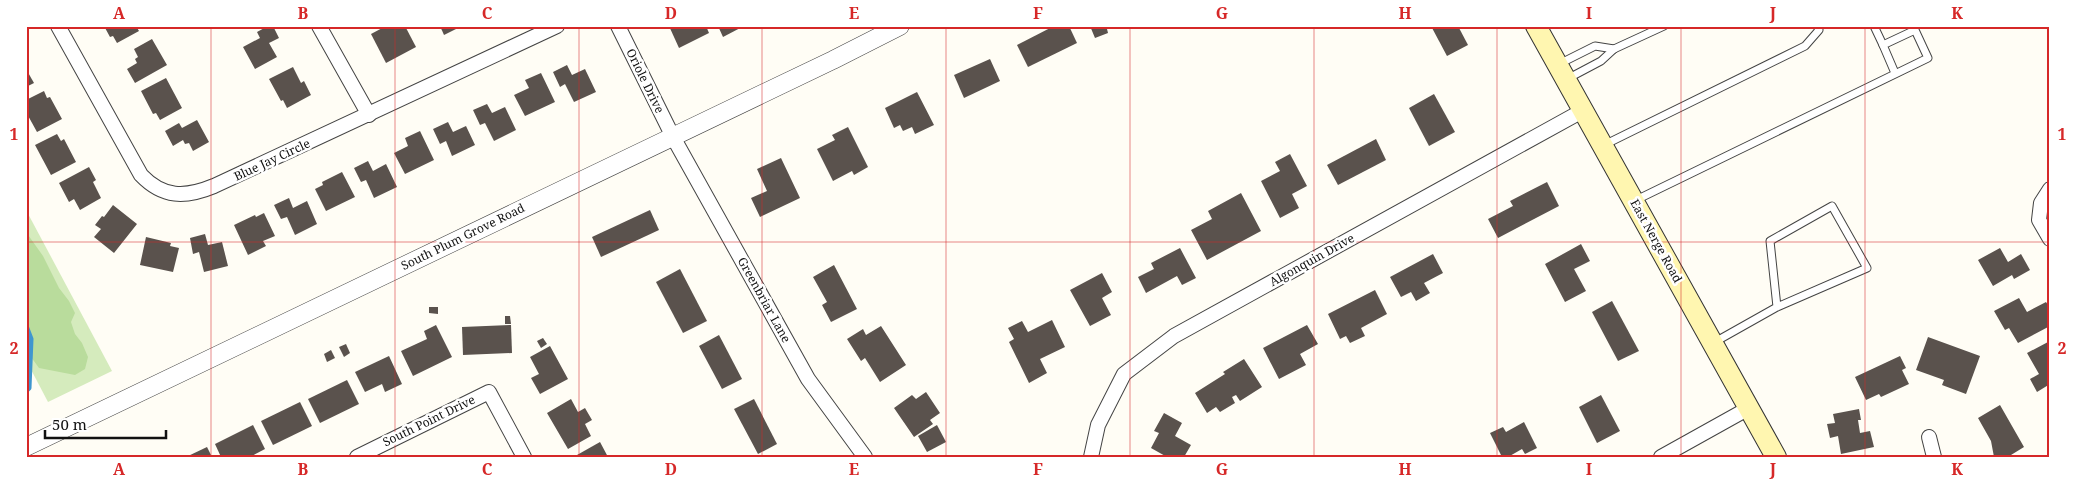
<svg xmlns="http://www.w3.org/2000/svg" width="2076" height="483" font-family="'Noto Serif',serif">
  <rect width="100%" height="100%" fill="#fffdf5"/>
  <path fill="#d5ebbd" d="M26,210L112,371L48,402L26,360Z"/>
  <path fill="#b9dc9c" d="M26,232L43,256L59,288L69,301L75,313L71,322L75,334L82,343L88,357L85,369L75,375L39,368L26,350Z"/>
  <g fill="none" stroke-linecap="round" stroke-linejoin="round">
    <path stroke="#3f96cf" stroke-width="5" d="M26,326L31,339L29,388L26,391"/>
  </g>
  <g fill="#5a524d">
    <path d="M104,26H136L139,31L117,43L113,36L110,37Z"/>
    <path d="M268,26H273L279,38L269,43L277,57L255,69L243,47L260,38L257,32Z"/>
    <path d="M386,26H405L416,47L386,63L371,34Z"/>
    <path d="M440,26H462L444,35Z"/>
    <path d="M669,26H706L709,33L679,48Z"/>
    <path d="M718,26H744L723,37Z"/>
    <path d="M1054,26H1069L1077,43L1028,67L1017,45Z"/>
    <path d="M1090,26H1113L1107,29L1108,33L1095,38Z"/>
    <path d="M1431,26H1458L1468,45L1447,56Z"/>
    <path d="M152,39L167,65L135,83L127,69L137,63L135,59L138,57L134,49Z"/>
    <path d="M990,59L1000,81L964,98L954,75Z"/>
    <path d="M567,65L572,75L585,69L596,92L574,102L565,84L560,87L553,72Z"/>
    <path d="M293,67L301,83L304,81L311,95L287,108L283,100L281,101L269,79Z"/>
    <path d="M26,69L34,83L26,87Z"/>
    <path d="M541,73L555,102L525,116L514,95L529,88L525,80Z"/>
    <path d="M166,78L182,108L160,120L156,113L153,114L141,91Z"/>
    <path d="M44,91L47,98L50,97L62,119L37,132L26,112V100Z"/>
    <path d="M917,92L934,125L915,134L912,127L903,131L900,125L894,128L885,108Z"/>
    <path d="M1434,94L1455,132L1429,146L1409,108Z"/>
    <path d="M487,104L492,113L505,107L516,130L494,141L485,123L480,125L473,110Z"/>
    <path d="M197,120L209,142L193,151L189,143L185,144L183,140L173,146L165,131L179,123L182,128Z"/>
    <path d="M448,122L453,132L466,126L475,145L452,156L446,141L440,144L433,129Z"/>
    <path d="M848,127L868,167L854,175L852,171L833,181L817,149L835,140L832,135Z"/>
    <path d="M420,131L434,160L405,174L394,153L408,146L405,138Z"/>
    <path d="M57,134L61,141L64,139L76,162L51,175L35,145Z"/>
    <path d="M1376,139L1386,160L1338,185L1327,165Z"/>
    <path d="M1290,154L1307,186L1292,194L1299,208L1280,218L1261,181L1280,171L1275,162Z"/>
    <path d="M781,158L800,198L760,217L751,198L767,191L757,169Z"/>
    <path d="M368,161L373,171L386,164L397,187L374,198L366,180L361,182L354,168Z"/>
    <path d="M89,167L96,180L93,182L101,198L80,210L74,199L69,202L59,183Z"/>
    <path d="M342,172L355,197L326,211L315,189L323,185L322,182Z"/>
    <path d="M1547,182L1559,206L1498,238L1488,219L1513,206L1510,201Z"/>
    <path d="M1241,193L1261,231L1207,260L1191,230L1212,219L1208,211Z"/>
    <path d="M289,198L293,208L307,201L317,224L295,235L287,217L281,219L274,205Z"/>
    <path d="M113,205L137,224L114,253L94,237L101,229L95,225L102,216L104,217Z"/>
    <path d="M650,210L659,230L601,257L592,237Z"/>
    <path d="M264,213L275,236L263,241L266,246L248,255L234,225L255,215L256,217Z"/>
    <path d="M205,234L208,245L222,242L228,266L204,272L199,252L193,254L190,238Z"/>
    <path d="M146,237L171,243L170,246L179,248L173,272L140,265Z"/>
    <path d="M1581,244L1590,261L1574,269L1586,291L1565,302L1545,264Z"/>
    <path d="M1180,248L1196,278L1182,285L1177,276L1146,293L1138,277L1154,269L1151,263Z"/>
    <path d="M2000,248L2008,262L2021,254L2030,270L2014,279L2012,275L1993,286L1978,260Z"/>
    <path d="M1433,254L1443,273L1424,283L1430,293L1416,301L1411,292L1401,297L1390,277Z"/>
    <path d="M834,265L857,309L831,322L822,305L827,302L813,277Z"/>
    <path d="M680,269L707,321L683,333L656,282Z"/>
    <path d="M1102,273L1112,292L1102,298L1111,315L1090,326L1070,290Z"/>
    <path d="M1375,290L1387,314L1361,328L1365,336L1350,343L1346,336L1340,339L1328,314Z"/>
    <path d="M2019,298L2027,312L2046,302L2050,308V326L2018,343L2009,328L2005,330L1994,311Z"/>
    <path d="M1612,301L1639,351L1618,361L1592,312Z"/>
    <path d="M429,307H438V314L429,313Z"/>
    <path d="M505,316H510L511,324H505Z"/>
    <path d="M1052,320L1065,347L1040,359L1047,373L1029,383L1009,342L1014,339L1008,328L1022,321L1028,332Z"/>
    <path d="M436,325L452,357L413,376L401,351L427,339L424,331Z"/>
    <path d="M511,325L512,353L463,355L462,327Z"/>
    <path d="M1307,325L1318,344L1300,354L1306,365L1279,379L1263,348Z"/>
    <path d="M881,326L906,365L880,382L865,358L861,361L847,339L863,329L866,335Z"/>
    <path d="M719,335L742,379L722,389L699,346Z"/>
    <path d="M1928,337L1980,356L1966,394L1942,385L1944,380L1916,370Z"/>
    <path d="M543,338L547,344L541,348L537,341Z"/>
    <path d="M2048,342L2050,346V384L2037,392L2030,379L2039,374L2027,353Z"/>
    <path d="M346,344L350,353L344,357L339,347Z"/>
    <path d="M550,346L568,379L540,394L531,378L539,374L530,357Z"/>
    <path d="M331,350L335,358L327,362L324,354Z"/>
    <path d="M389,356L402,384L385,392L382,384L365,392L355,372Z"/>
    <path d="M1900,356L1906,368L1902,370L1909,384L1881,397L1879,394L1866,400L1855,377Z"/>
    <path d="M1244,359L1262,387L1240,401L1236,395L1232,397L1235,403L1220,412L1216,407L1207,413L1195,393L1225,374L1223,372Z"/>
    <path d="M347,380L359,404L320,423L308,399Z"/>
    <path d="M926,392L940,413L930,420L933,424L914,437L894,408L912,395L916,399Z"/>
    <path d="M1601,395L1620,431L1597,443L1579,407Z"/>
    <path d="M571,399L578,412L585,408L592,420L585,424L591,436L568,449L547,413Z"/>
    <path d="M754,399L777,444L758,454L734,409Z"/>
    <path d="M300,402L312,426L273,445L261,421Z"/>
    <path d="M2000,405L2024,447L2011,455V457H1994L1991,441L1978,418Z"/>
    <path d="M1859,409L1861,420H1858L1860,433L1870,431L1874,447L1841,454L1838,436L1830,438L1827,424L1835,423L1833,414Z"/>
    <path d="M1164,413L1182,423L1175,436L1191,445L1184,457H1167L1151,448L1159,433L1154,431Z"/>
    <path d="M1524,422L1537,448L1525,454L1522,449L1508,457H1502L1490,433L1503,427L1506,432Z"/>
    <path d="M253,425L265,449L250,457H221L215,444Z"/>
    <path d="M937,425L946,442L927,452L918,436Z"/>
    <path d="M600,442L608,457H578L577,455Z"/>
    <path d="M207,447L212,457H186Z"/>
  </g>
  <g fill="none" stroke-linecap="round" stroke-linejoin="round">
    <defs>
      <g id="service">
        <path d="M1874,26L1883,45"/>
        <path d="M1559,64L1595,46L1614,49"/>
        <path d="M1567,79L1601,61L1614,49L1664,26"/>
        <path d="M1604,145L1805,46L1819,30L1817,26"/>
        <path d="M1634,201L1928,58L1915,30L1883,45L1895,73"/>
        <path d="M1713,343L1777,307L1867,268L1832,206L1770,241L1777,307"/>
      </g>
      <g id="minor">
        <path d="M58,26L141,175C163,198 185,198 214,186L557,26"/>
        <path d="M319,26L369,115"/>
        <path d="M618,26L673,137L808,379L865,457"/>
        <path d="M2050,189L2041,203L2039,220L2050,239"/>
        <path d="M1929,437L1934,457"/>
        <path d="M357,457L489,392L524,457"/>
        <path d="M1091,457L1098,425L1124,374L1174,336L1584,110"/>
        <path d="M1661,457L1749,408"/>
      </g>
      <path id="tertiary" d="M26,447L833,60L900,26"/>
      <path id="secondary" d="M1536,26L1776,457"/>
    </defs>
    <use href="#service" stroke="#444" stroke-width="9"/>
    <use href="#minor" stroke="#444" stroke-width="16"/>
    <use href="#tertiary" stroke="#444" stroke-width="19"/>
    <use href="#secondary" stroke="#333" stroke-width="22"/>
    <use href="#service" stroke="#fff" stroke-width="7"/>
    <use href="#minor" stroke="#fff" stroke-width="14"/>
    <use href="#tertiary" stroke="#fff" stroke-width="18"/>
    <use href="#secondary" stroke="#fff6b0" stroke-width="20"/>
  </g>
  <path fill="none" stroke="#d62828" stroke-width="1" stroke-opacity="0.55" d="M211,26V457M395,26V457M579,26V457M762,26V457M946,26V457M1130,26V457M1314,26V457M1497,26V457M1681,26V457M1865,26V457M26,242H2050"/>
  <g text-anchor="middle" stroke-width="5" stroke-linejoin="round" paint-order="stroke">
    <g font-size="12" fill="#111" stroke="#fff">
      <text transform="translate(645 81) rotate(64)" y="4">Oriole Drive</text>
      <text transform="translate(272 160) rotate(-25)" y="4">Blue Jay Circle</text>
      <text transform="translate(463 237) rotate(-26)" y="4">South Plum Grove Road</text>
      <text transform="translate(1656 241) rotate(61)" y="4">East Nerge Road</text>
      <text transform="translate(1312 260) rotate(-29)" y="4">Algonquin Drive</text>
      <text transform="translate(764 300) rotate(61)" y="4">Greenbriar Lane</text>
      <text transform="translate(429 421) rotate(-26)" y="4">South Point Drive</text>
    </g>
  </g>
  <rect width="2076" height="483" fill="none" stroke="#ffffff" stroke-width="55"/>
  <path d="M45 430v8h121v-8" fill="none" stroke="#111111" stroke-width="2.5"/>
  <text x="52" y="430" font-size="15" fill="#111111" stroke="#ffffff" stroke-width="4" paint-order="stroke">50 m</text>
  <rect x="28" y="28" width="2020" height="428" fill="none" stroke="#d62828" stroke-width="2"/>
  <g font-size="16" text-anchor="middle" font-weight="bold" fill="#d62828">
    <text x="119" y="19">A</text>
    <text x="303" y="19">B</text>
    <text x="487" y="19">C</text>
    <text x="671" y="19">D</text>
    <text x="854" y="19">E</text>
    <text x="1038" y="19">F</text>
    <text x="1222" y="19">G</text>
    <text x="1405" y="19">H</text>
    <text x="1589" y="19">I</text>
    <text x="1773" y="19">J</text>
    <text x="1957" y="19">K</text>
    <text x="14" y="140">1</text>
    <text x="2062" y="140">1</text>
    <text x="14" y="354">2</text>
    <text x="2062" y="354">2</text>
    <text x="119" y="475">A</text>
    <text x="303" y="475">B</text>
    <text x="487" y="475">C</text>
    <text x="671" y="475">D</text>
    <text x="854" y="475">E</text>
    <text x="1038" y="475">F</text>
    <text x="1222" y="475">G</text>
    <text x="1405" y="475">H</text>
    <text x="1589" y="475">I</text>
    <text x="1773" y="475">J</text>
    <text x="1957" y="475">K</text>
  </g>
</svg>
